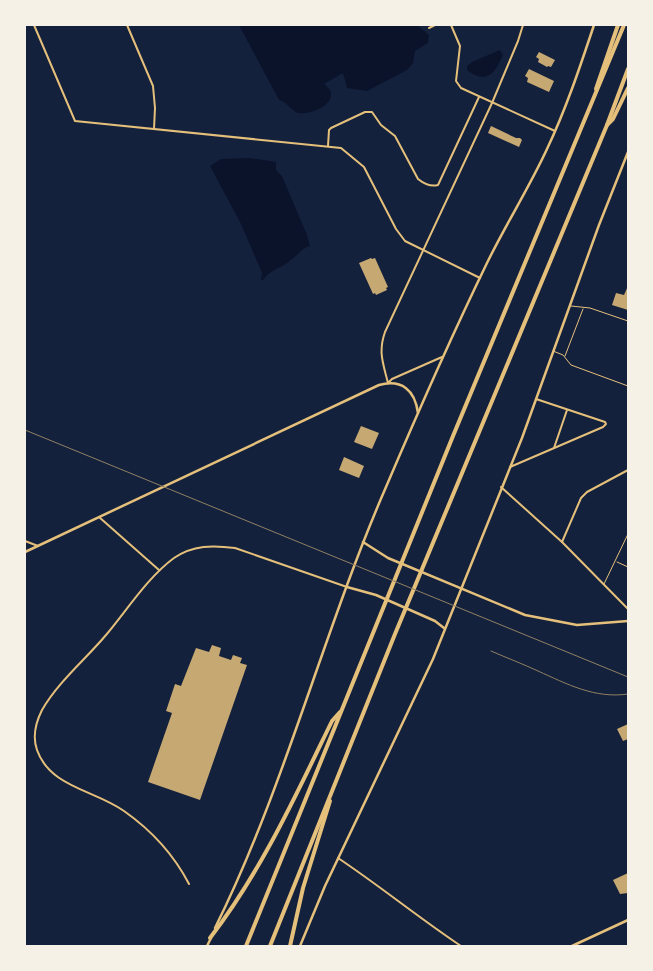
<svg xmlns="http://www.w3.org/2000/svg" width="653" height="971" font-family="Helvetica,sans-serif">
  <rect width="100%" height="100%" fill="#14213d"/>
  <g fill="#0b132b">
    <path d="M239,25H417L429,35L428,43L415,51L413,63L407,70L367,91L347,88L343,73L324,84C345,99 314,116 298,113C291,111 289,103 279,100Z"/>
    <path d="M500,50L503,55C495,74 486,85 467,70V66L472,62Z"/>
    <path d="M250,158L276,162V170L282,176L307,235L310,246C301,249 298,255 291,260C281,269 272,268 263,280H261L262,273L241,224L210,166L221,159Z"/>
  </g>
  <g fill="#c6a872">
    <path d="M539,52L555,60L551,67L548,66L547,67L538,62L539,59L536,57Z"/>
    <path d="M529,69L554,81L549,92L527,82L528,78L525,76Z"/>
    <path d="M491,126L516,138H520L522,140L519,147L488,133Z"/>
    <path d="M371,258L372,259L375,258L388,287L386,288L387,290L376,295L375,293L373,294L359,263Z"/>
    <path d="M628,286V310L612,305L616,293L624,295Z"/>
    <path d="M361,426L379,433L372,449L354,442Z"/>
    <path d="M344,457L364,466L359,478L339,470Z"/>
    <path d="M212,645L221,648L219,656L231,660L233,655L242,658L240,663L247,665L200,800L148,782L172,713L166,711L175,684L181,686L196,648L209,652Z"/>
    <path d="M628,724V739L623,741L617,729Z"/>
    <path d="M628,873V893L620,894L613,880Z"/>
  </g>
  <g fill="none" stroke-linecap="round" stroke-linejoin="round">
    <g stroke="#e5c07b" stroke-width="1">
      <path d="M571,306L590,308L628,321"/>
      <path d="M553,351L563,355L571,365L628,386"/>
      <path d="M565,356L583,309"/>
      <path d="M617,562L628,567"/>
      <path d="M604,584L628,534"/>
    </g>
    <g stroke="#e5c07b" stroke-width="2">
      <path d="M34,25L75,121L341,148L364,167L396,229L405,241L480,278"/>
      <path d="M127,25L153,86L155,108L154,129"/>
      <path d="M451,25L460,46L456,81L461,88L555,131"/>
      <path d="M429,28L435,25"/>
      <path d="M328,146L329,130L331,128L365,112H372L381,125L395,136L418,179C423,183 431,187 438,185L479,97"/>
      <path d="M442,357L392,379L388,383C383,363 378,352 385,332L492,103L518,41L523,25"/>
      <path d="M554,448L567,410"/>
      <path d="M510,467L603,427L606,424L605,422L536,399"/>
      <path d="M501,487L562,542L628,609"/>
      <path d="M99,517L159,570"/>
      <path d="M25,541L38,546"/>
      <path d="M562,542L581,498L587,492L628,470"/>
      <path d="M338,858C380,886 419,918 461,946"/>
      <path d="M189,884C174,855 151,830 124,811C94,790 50,787 37,750C32,736 36,722 42,710C59,681 85,660 106,635C127,610 148,577 174,558C193,545 213,545 235,548L347,587"/>
    </g>
    <g stroke="#e5c07b" stroke-width="2.5">
      <path d="M25,552L379,385C402,379 415,390 418,413"/>
      <path d="M572,946L628,920"/>
    </g>
    <g stroke="#e5c07b" stroke-width="2.5">
      <path d="M363,542L388,558L525,615L577,625L628,621"/>
      <path d="M347,587L376,595L435,621L444,628"/>
      <path d="M215,928C285,787 323,632 386,487C418,412 451,337 487,263C506,224 529,188 547,149C566,109 580,67 594,25"/>
      <path d="M207,946L211,938"/>
      <path d="M300,946L325,886L433,659L522,438L599,225L628,152"/>
    </g>
    <g stroke="#e5c07b" stroke-width="4">
      <path d="M596,89L618,25"/>
      <path d="M607,125L613,119L628,88"/>
      <path d="M210,938C261,872 296,795 332,721L340,712"/>
      <path d="M246,946L453,436L624,25"/>
      <path d="M270,946L395,634L607,125L628,69"/>
      <path d="M290,946L303,888L330,801"/>
    </g>
    <g stroke="#918062" stroke-width="1">
      <path d="M25,430L628,677"/>
      <path d="M491,651C507,658 523,664 538,671C567,684 595,699 628,694"/>
    </g>
  </g>
  <rect width="653" height="971" fill="none" stroke="#f6f1e7" stroke-width="52"/>
</svg>
